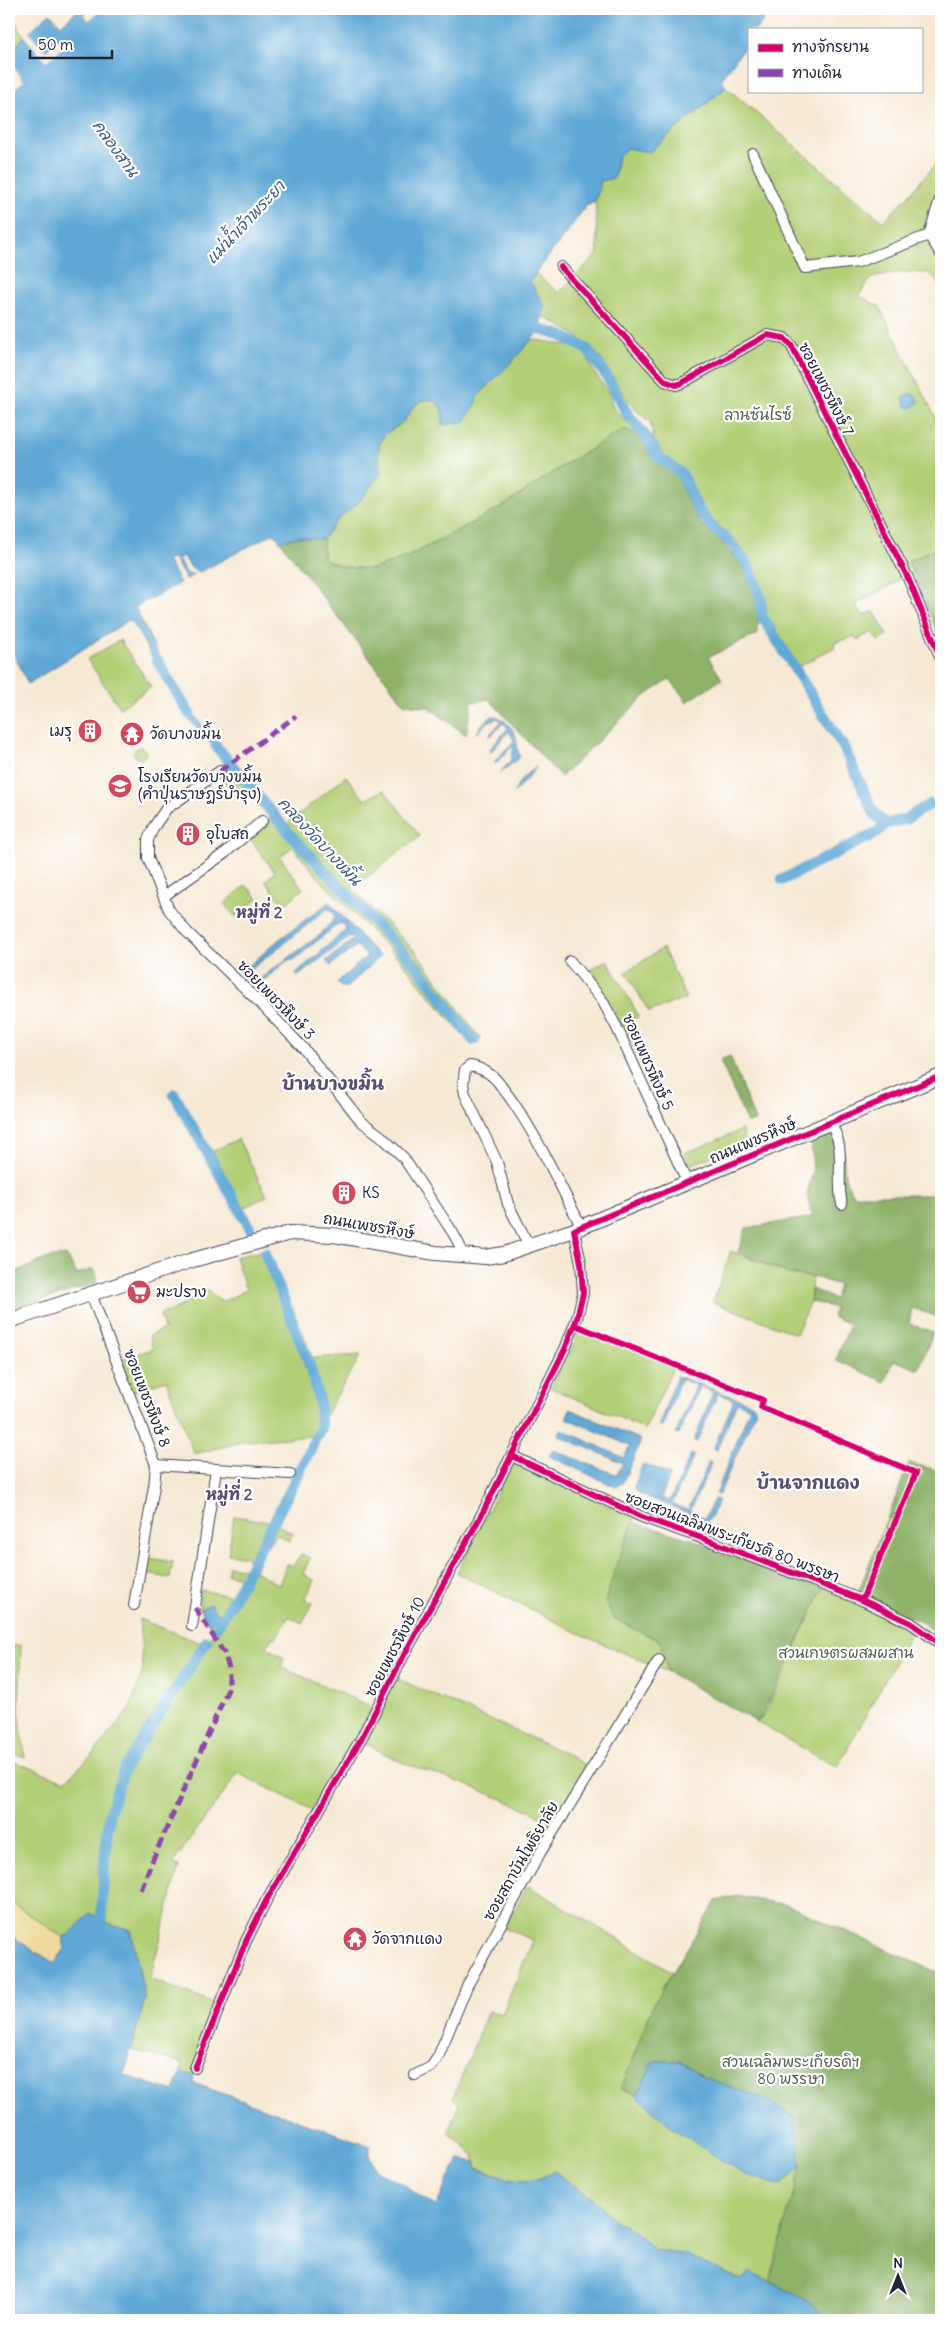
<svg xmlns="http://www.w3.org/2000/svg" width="950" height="2329" font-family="Delius,'Playpen Sans Thai',sans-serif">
  <rect width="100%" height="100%" fill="#fff"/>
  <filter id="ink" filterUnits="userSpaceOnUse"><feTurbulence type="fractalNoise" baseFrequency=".02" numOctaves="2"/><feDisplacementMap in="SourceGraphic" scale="10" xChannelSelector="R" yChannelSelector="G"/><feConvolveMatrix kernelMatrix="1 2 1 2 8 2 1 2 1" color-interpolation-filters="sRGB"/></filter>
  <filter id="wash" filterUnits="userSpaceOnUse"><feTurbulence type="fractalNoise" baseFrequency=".0096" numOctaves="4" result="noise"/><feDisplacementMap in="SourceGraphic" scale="20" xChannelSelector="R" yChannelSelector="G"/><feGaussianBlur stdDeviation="1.12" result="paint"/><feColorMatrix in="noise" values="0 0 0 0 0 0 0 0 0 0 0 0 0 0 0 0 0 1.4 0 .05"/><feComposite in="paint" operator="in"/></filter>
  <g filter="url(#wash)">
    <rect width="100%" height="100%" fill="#f6e9d4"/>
    <g fill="#b2cf76" stroke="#6a7858">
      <path d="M9,11L24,36L18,45L9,34Z"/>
      <path d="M726,87L883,222L911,193L941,157V288L930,273L903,272L871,278L859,296L879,306L941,428V546L908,561L913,573L856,604L863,616L874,611L888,636L878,641L872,632L857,640L854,636L834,643L835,647L798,667L767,618L764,610V596L757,576L743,552L713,523L699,505L684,473L665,457L654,439L650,421C624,404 619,385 602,360C590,342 562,326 542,316L545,306L530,282L536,274L559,293L598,253L595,201L601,181L614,178L618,157L627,147L649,152Z"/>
      <path d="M532,339L570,346L585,353L595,374L608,391L613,408L637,432L624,430L564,465L502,507L409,556L373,569L344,567L323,559V539L338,519L359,502L382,471C377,459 376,441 388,432C392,429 397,427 401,424C412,411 416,395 436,401L442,410L475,406L477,397Z"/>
      <path d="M120,640L151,687L120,708L87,659Z"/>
      <circle cx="140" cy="753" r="6"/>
      <path d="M227,756L286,825L346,776L365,800L384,790L420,836L352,889L416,952L481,1039L472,1046L402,962L327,887L292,847L280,857L303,889L284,905L265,881L275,872L248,836L270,818L247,791L237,798L219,775L228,768L221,760Z"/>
      <path d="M246,885L258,898L236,917L224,904Z"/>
      <path d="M663,948L686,998L649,1012L626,972Z"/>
      <path d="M607,960L639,1016L630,1020L649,1064L644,1065L591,969Z"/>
      <path d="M742,1130L745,1143L690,1165L685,1153Z"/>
      <path d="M238,1139L267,1196L242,1209L213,1151Z"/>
      <path d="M269,1249L311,1358L361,1355L313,1436L246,1441L194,1454L166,1380L131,1392L118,1360L153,1349L149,1336L164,1329L160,1314C179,1311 191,1298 208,1290L222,1302L246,1290L235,1257Z"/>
      <path d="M731,1251L789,1274L812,1277L810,1301L796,1334L713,1302Z"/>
      <path d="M579,1328L675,1364L645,1429L551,1388L574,1344Z"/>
      <path d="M514,1463L636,1518L633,1522L614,1619L660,1641L668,1672L585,1636L457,1573L509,1469Z"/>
      <path d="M234,1516L271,1522L293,1533L289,1541L276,1534L261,1555L255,1571L279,1585L287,1564L292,1567L301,1554L310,1558L303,1574L314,1580L305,1599L313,1603L302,1623L289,1616L276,1638L272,1637L267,1647L284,1658L281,1667L372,1707L339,1768L312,1810L238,1773L173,1863L179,1866L150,1979L217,2005L194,2076L181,2072L183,2063L131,2050L145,1999L131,1930L110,1924L90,1913L68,1935L63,1937L9,1901V1784L15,1762L65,1781L91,1756L129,1710L143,1670L139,1619L207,1645L213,1632L209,1625L211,1604L200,1609V1590L233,1596L242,1577L227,1574L229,1566L247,1569L248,1557L228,1554Z"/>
      <path d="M149,1558L173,1562L170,1578L146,1574Z"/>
      <path d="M823,1588L879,1612L912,1631L838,1766L827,1762L753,1720H760L765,1714Z"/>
      <path d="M21,1645L19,1711L25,1757L9,1753V1646Z"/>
      <path d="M398,1679L567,1754L588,1767L550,1824L536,1813L467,1785L401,1762L360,1741Z"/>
      <path d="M528,1886L673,1972L660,1990L736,1896L787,1905L941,1974V2320H829L807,2300L749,2272L742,2280L687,2255L654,2250L635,2232L613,2220L600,2204L554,2171C525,2189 504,2178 476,2167L474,2155L449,2132L459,2103L453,2098L488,2011L502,2014L533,1941L504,1927Z"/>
    </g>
    <g fill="#8db267" stroke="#586a51">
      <path d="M624,429L637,432L651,457L676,474L687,500L701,524L719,539L745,569L758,599V634L708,657L722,679L687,702L670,679L645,696L561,777L489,699L472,702L466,735L428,707L404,704L280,541L298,537L323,539V559L344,567L374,569L409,556L502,507L564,465Z"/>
      <path d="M941,546V641L908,561Z"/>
      <path d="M730,1056L755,1121L747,1123L720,1060Z"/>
      <path d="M840,1125L846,1182L854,1195H941V1318L912,1308L909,1324L933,1332L919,1370L894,1360L885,1382L836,1360L850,1324L832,1317L835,1308L810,1301L812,1289L835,1299L839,1285L817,1278L789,1274L738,1252L746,1228L812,1217L807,1193L813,1172L811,1139Z"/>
      <path d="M66,1255L77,1274L94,1269L97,1276L96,1283L9,1311V1275L48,1258Z"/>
      <path d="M909,1463L941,1471V1637L923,1623L858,1593Z"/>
      <path d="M633,1522L691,1539L823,1588L760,1720H753L668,1672L660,1641L614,1619L605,1602L615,1568Z"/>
      <path d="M736,1896L787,1905L941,1974V2320H829L807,2300L784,2291L769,2282L801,2165L794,2117L764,2099L704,2077L680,2061H654L636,2095L621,2088L654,2003L716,1901Z"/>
    </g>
    <path fill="#eeda9e" stroke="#887e6c" d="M9,1901L63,1937L65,1949L54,1963L9,1935Z"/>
    <g fill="#5fa8d6" stroke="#406588">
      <path d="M79,9H90L83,15L89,21L103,9H771L757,29H749V41L721,80L726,87L649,152L627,148L618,157L614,178L601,181L595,201L587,205L530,281L545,306L538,332L512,362L477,397L475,406L464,422L443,425L442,410L436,401C416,395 412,411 401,424C397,427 392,429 388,432C376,441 377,459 382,471L359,502L338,519L323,539L298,537L280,541L274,533L200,572L192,569L183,556L178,560L187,574H194L186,580L174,558L167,560L180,583L135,607L167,673L162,675L134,625L129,620L28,684L14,654L9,656V93L24,81L9,61V56L14,52L9,44V34L18,45L24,36L46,61L67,43L62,37L46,51L29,32L50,13L61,25Z"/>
      <path d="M909,393L915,395L920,401L912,408L906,407L903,398Z"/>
      <path d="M184,703L227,756L224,759L180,709L179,706Z"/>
      <path d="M492,716C502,716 513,727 516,737C518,745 516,749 520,757L499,774L511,760L514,745L495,764V761L514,741L509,731L490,753L489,750L508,728L503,723L490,737V734L502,721L497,718L486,723L477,734L481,725Z"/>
      <path d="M537,767L514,793C519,781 525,773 537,767Z"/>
      <path d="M329,902L380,957L347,987H341L337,982L367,956L357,946L330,966L326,961L354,939L351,936L298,976L296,973L346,930L344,925L339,923L294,960H288L259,984L257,981L321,934L335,918L333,911L327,909L244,975L242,972L276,942Z"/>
      <path d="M677,1376L753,1404L756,1410L719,1495L716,1494L750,1408L737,1402L716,1451L713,1449L733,1403L732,1399L718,1393L697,1442L694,1441L713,1392L700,1386L679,1434L676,1433L696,1385L681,1379L662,1427L659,1425Z"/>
      <path d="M570,1409L639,1439L640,1443L623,1482L616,1487L549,1456L553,1450L617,1475L623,1463L559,1436L561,1429L624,1458L630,1446L566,1418Z"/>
      <path d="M691,1454L694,1455L672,1504L688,1510L709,1462L712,1463L690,1511L705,1518L714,1499L718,1500L712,1515L707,1521L640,1494L634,1488L642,1465L646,1464L670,1475L661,1498L670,1501Z"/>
      <path d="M211,1604L218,1616L209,1625L200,1609Z"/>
      <path d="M90,1913L110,1924L131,1930L145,1999L124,2075L174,2092L181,2072L194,2076L193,2083L371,2146L369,2155L377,2172L402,2183L422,2198L436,2205L459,2159L476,2162V2168C504,2178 526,2190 554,2171L600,2204L613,2220L635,2232L654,2250L687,2255L742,2280L749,2272L807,2300L829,2320H9V1935L54,1963L65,1950L63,1937L68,1935Z"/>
      <path d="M654,2061H681L704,2077L764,2099L794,2117L801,2165L781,2186L743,2174L674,2129L636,2095Z"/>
    </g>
    <g fill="#f6e9d4">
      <path d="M29,32L46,51L62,37L68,43L46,62L24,36L25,35L46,58L64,43L62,40L45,54L27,34Z"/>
      <path d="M9,61L24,81L9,93V90L21,80L9,65Z"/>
    </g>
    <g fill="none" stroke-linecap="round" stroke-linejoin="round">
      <g stroke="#5fa8d6" stroke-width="11">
        <path d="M524,325L560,335L587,349L608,378L626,412L650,442L656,455L682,474L698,510L711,525L734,546L748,565L761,598L762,616L844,748L874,813L885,824L906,819L930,804"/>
        <path d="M157,660L190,715"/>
        <path d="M216,746L289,833L419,969L474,1040"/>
        <path d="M782,880L878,832L885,824"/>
        <path d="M174,1094L250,1228"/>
        <path d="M217,1627L233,1600L294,1483L321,1427L319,1400L308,1360L265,1253"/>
        <path d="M100,1934L105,1854L110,1811L125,1767L207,1641"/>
      </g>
    </g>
  </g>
  <g filter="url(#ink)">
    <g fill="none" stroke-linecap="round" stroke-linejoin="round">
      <defs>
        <g id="minor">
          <path d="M753,154L805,268L858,262L929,235"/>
          <path d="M941,196L929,235L941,254"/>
          <path d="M561,267L665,381L676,385L682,383L767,335L784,338L791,345L908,578L941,659"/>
          <path d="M220,771L166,809L153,828L148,840V858L169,910L187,932L261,1004L304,1049L361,1121L381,1136L403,1157L453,1233L460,1246L461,1255"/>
          <path d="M164,896L225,853L262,821"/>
          <path d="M570,961L602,1000L617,1028L687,1182"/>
          <path d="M829,1123C848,1144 835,1178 842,1204"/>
          <path d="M529,1246L508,1204L497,1162L465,1094L463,1084L465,1070L470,1066C482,1068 494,1075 501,1086C533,1126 557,1180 581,1226"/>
          <path d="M91,1294L156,1465L154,1486L134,1605"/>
          <path d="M512,1456L642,1517L713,1542L862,1600L911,1623L941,1644"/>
          <path d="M156,1465L290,1474"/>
          <path d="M192,1626L216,1469"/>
          <path d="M195,2068L246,1941L266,1901L362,1737L404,1655L483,1512L565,1349L577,1318L583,1293L581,1263L574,1230"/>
          <path d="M415,2075L431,2067L438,2057L467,1986L540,1853L659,1660"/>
        </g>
        <path id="secondary" d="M9,1321L193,1260L290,1233L334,1235L435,1253L485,1257L504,1254L574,1230L941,1076"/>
      </defs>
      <use href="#minor" stroke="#424052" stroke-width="12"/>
      <use href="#secondary" stroke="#424052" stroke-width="16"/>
      <use href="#minor" stroke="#fff" stroke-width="10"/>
      <use href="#secondary" stroke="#fff" stroke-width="14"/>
      <g stroke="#8e44ad" stroke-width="5" stroke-dasharray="10 5" stroke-linecap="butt">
        <path d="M220,771L296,716"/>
        <path d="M141,1890L150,1866L229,1687V1668L224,1653L195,1608"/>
      </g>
      <defs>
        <g id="cycleway">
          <path d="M561,267L665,381L676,385L682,383L767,335L784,338L791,345L908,578L941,659"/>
          <path d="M575,1325L763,1400L761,1407L916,1473L862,1600"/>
          <path d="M512,1456L642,1517L713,1542L862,1600L911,1623L941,1644"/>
          <path d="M195,2068L246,1941L266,1901L362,1737L404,1655L483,1512L565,1349L577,1318L583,1293L581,1263L574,1230L941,1076"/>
        </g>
      </defs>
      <use href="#cycleway" stroke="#fff" stroke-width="9"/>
      <use href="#cycleway" stroke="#d6006c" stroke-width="6"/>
    </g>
  </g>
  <defs>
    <symbol id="building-disc" viewBox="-11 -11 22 22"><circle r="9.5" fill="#d1495b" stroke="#fff"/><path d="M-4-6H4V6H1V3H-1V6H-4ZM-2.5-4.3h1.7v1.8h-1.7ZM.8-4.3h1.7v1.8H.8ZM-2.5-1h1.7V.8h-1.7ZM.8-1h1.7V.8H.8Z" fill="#fff"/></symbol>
    <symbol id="temple-disc" viewBox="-11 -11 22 22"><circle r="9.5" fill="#d1495b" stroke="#fff"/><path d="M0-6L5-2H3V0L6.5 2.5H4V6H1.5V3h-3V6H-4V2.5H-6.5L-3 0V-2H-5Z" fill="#fff"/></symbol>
    <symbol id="school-disc" viewBox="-11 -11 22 22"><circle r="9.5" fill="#d1495b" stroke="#fff"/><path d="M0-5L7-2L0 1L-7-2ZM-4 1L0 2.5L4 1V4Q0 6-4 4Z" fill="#fff"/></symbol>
    <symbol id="supermarket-disc" viewBox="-11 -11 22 22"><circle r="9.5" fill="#d1495b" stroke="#fff"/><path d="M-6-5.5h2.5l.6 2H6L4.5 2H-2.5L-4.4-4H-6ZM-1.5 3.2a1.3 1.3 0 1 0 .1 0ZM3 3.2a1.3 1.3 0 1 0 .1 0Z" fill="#fff"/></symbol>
  </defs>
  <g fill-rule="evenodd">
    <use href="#building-disc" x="76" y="717" width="28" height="28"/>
    <use href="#temple-disc" x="118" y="720" width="28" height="28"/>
    <use href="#school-disc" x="106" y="772" width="28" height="28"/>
    <use href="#building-disc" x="174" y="820" width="28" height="28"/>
    <use href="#building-disc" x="330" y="1179" width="28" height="28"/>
    <use href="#supermarket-disc" x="125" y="1278" width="28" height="28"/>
    <use href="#temple-disc" x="341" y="1925" width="28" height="28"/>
  </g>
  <g text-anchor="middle" stroke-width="4.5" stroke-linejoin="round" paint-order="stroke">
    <g font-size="15" fill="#22223b" stroke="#fff">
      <text transform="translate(826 389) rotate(63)" y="5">ซอยเพชรหึงษ์ 7</text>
      <text transform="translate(276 1000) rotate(46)" y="5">ซอยเพชรหึงษ์ 3</text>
      <text transform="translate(648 1062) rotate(66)" y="5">ซอยเพชรหึงษ์ 5</text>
      <text transform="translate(753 1141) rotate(-23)" y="5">ถนนเพชรหึงษ์</text>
      <text transform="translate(369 1226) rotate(10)" y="5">ถนนเพชรหึงษ์</text>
      <text transform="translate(147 1398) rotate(69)" y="5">ซอยเพชรหึงษ์ 8</text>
      <text transform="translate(732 1537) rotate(21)" y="5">ซอยสวนเฉลิมพระเกียรติ 80 พรรษา</text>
      <text transform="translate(395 1647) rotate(-62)" y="5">ซอยเพชรหึงษ์ 10</text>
      <text transform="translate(521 1861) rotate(-60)" y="5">ซอยสถาบันโพธิยาลัย</text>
    </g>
    <g font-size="15" fill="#545f50" stroke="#fff">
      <text x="758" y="420">ลานซันไรซ์</text>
      <text x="846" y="1658">สวนเกษตรผสมผสาน</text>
      <text x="791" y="2067">สวนเฉลิมพระเกียรติฯ<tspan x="791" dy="17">80 พรรษา</tspan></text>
    </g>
    <g font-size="15" fill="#22223b" stroke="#fff" text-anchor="start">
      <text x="72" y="736" text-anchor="end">เมรุ</text>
      <text x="150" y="739">วัดบางขมิ้น</text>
      <text x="138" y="782">โรงเรียนวัดบางขมิ้น<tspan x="138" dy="17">(คำปุ่นราษฎร์บำรุง)</tspan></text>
      <text x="206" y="839">อุโบสถ</text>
      <text x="362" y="1198">KS</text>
      <text x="156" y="1297">มะปราง</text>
      <text x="372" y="1944">วัดจากแดง</text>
    </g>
    <g font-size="16" font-style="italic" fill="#3d5e81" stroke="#fff">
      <text transform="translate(116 148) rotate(54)" y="6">คลองสาน</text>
      <text transform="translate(245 222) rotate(-47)" y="6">แม่น้ำเจ้าพระยา</text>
      <text transform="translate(320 841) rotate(47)" y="6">คลองวัดบางขมิ้น</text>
    </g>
    <g font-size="16" font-weight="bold" fill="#5a4d73" stroke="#fff">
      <text x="259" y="918">หมู่ที่ 2</text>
      <text x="229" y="1500">หมู่ที่ 2</text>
    </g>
    <g font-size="18" font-weight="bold" fill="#5a4d73" stroke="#fff">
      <text x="333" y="1090">บ้านบางขมิ้น</text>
      <text x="808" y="1489">บ้านจากแดง</text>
    </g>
  </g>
  <rect width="950" height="2329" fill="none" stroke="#fff" stroke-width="30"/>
  <rect x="748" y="28" width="175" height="65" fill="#ffffff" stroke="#a7a7b1"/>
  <rect x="758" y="44" width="25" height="8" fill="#d6006c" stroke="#a7a7b1"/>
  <text x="792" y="52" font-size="15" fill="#22223b">ทางจักรยาน</text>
  <rect x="758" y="69" width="25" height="8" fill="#8e44ad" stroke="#a7a7b1"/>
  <text x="792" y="78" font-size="15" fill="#22223b">ทางเดิน</text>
  <g transform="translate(898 2276)" stroke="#ffffff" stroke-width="4" paint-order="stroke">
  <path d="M0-4L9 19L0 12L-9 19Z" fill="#22223b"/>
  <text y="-8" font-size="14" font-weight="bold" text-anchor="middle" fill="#22223b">N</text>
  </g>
  <path d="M30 50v8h82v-8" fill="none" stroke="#22223b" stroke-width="2.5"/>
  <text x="38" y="50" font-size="15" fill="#22223b" stroke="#ffffff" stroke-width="4" paint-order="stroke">50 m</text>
</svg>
